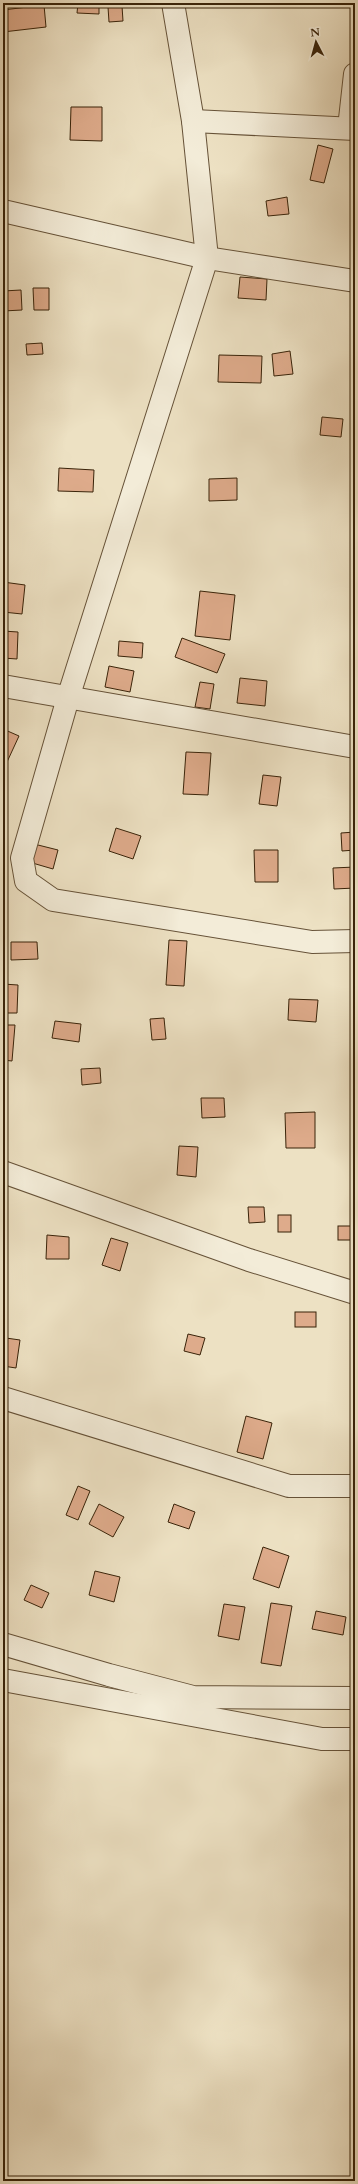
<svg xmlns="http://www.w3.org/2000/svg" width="358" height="2184" font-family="Cardo,serif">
  <rect width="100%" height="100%" fill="#ede1c3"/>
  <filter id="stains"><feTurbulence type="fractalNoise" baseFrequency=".005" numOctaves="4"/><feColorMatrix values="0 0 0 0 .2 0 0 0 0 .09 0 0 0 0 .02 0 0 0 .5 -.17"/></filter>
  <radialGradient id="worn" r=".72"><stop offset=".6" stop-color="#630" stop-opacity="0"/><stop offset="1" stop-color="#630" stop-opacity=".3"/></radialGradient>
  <g fill="#deab8b" stroke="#392309">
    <path d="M78,3H99V14L77,13Z"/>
    <path d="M44,5L46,27L3,32V10Z"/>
    <path d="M122,6L123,21L109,22L108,7Z"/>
    <path d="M71,107H102V141L70,140Z"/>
    <path d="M318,145L333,149L324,183L310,180Z"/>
    <path d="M287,197L289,214L268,216L266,201Z"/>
    <path d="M240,277L267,279L266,300L238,298Z"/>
    <path d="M33,288H49V310H34Z"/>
    <path d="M21,290L22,310L3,311V291Z"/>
    <path d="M42,343L43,354L27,355L26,344Z"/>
    <path d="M290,351L293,374L274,376L272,354Z"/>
    <path d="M219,355L262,356L261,383L218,382Z"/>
    <path d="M322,417L343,419L341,437L320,435Z"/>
    <path d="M59,468L94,470L93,492L58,491Z"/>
    <path d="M237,478V500L209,501V479Z"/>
    <path d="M3,582L25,585L22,614L3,612Z"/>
    <path d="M200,591L235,595L230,640L195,636Z"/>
    <path d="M3,631L18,632L17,659L3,658Z"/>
    <path d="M182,638L225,654L217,673L175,657Z"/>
    <path d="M119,641L143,643L142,658L118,656Z"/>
    <path d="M109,666L134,671L130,692L105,687Z"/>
    <path d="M240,678L267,681L265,706L237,703Z"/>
    <path d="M200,682L214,684L210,709L195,707Z"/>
    <path d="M3,729L19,736L7,762L3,761Z"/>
    <path d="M186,752L211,753L208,795L183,794Z"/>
    <path d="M263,775L281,777L277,806L259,804Z"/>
    <path d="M116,828L141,836L133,859L109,851Z"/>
    <path d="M355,832V850L342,851L341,833Z"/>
    <path d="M34,844L58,850L53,869L29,862Z"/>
    <path d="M254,850H278V882H255Z"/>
    <path d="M355,867V888L334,889L333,868Z"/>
    <path d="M169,940L187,941L184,986L166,985Z"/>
    <path d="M11,942H37L38,959L11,960Z"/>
    <path d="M3,984L18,985L17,1013H3Z"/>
    <path d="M289,999L318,1000L316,1022L288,1020Z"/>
    <path d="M164,1018L166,1039L152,1040L150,1019Z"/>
    <path d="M55,1021L81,1024L79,1042L52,1038Z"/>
    <path d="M3,1025H15L12,1061L3,1060Z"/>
    <path d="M100,1068L101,1083L82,1085L81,1069Z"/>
    <path d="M201,1098H224L225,1117L202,1118Z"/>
    <path d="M315,1112V1148H286L285,1113Z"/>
    <path d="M179,1146L198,1147L196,1177L177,1175Z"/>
    <path d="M248,1207H264L265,1222L249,1223Z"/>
    <rect x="278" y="1215" width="13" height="17"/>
    <rect x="338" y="1226" width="17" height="14"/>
    <path d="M47,1235L69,1237V1259H46Z"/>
    <path d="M111,1238L128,1243L120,1271L102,1265Z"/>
    <rect x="295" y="1312" width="21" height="15"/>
    <path d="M188,1334L205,1338L200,1355L184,1351Z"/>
    <path d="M6,1338L20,1340L16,1368L3,1366Z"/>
    <path d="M246,1416L272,1423L263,1459L237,1452Z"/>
    <path d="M78,1486L90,1491L78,1520L66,1515Z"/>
    <path d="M99,1504L124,1517L113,1537L89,1524Z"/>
    <path d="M174,1504L195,1512L189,1529L168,1522Z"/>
    <path d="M263,1547L289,1556L279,1588L253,1579Z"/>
    <path d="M95,1571L120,1577L114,1602L89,1595Z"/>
    <path d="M31,1585L49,1593L42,1608L24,1600Z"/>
    <path d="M271,1603L292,1606L281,1666L261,1663Z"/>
    <path d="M224,1604L245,1607L239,1640L218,1636Z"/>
    <path d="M316,1611L346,1617L343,1635L312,1629Z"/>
  </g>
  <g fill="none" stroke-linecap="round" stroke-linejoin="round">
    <defs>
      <g id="minor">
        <path d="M173,3L193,121L207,258L68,698L22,858L26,881L53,900L312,942L355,941"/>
        <path d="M193,121L355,129"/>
        <path d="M349,128L355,74"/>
        <path d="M3,211L207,258L355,281"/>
        <path d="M3,686L355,747"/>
        <path d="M3,1172L249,1260L355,1293"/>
        <path d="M3,1398L289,1486H355"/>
        <path d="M3,1644L109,1675L193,1697L355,1698"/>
        <path d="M3,1680L322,1739H355"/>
      </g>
    </defs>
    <use href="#minor" stroke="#665238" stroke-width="24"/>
    <use href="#minor" stroke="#f3ecd8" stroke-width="22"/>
  </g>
  <rect width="358" height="2184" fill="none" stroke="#ede1c3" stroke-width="16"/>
  <rect x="4" y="4" width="350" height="2176" fill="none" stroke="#392309" stroke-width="2"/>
  <rect x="8" y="8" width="342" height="2168" fill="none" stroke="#392309"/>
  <g transform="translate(316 42) rotate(354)" stroke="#f3ecd8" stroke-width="3" paint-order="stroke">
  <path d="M0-3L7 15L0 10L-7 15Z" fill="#392309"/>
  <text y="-6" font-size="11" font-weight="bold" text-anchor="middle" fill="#392309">N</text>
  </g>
  <rect width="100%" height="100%" filter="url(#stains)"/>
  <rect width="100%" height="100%" fill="url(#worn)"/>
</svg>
